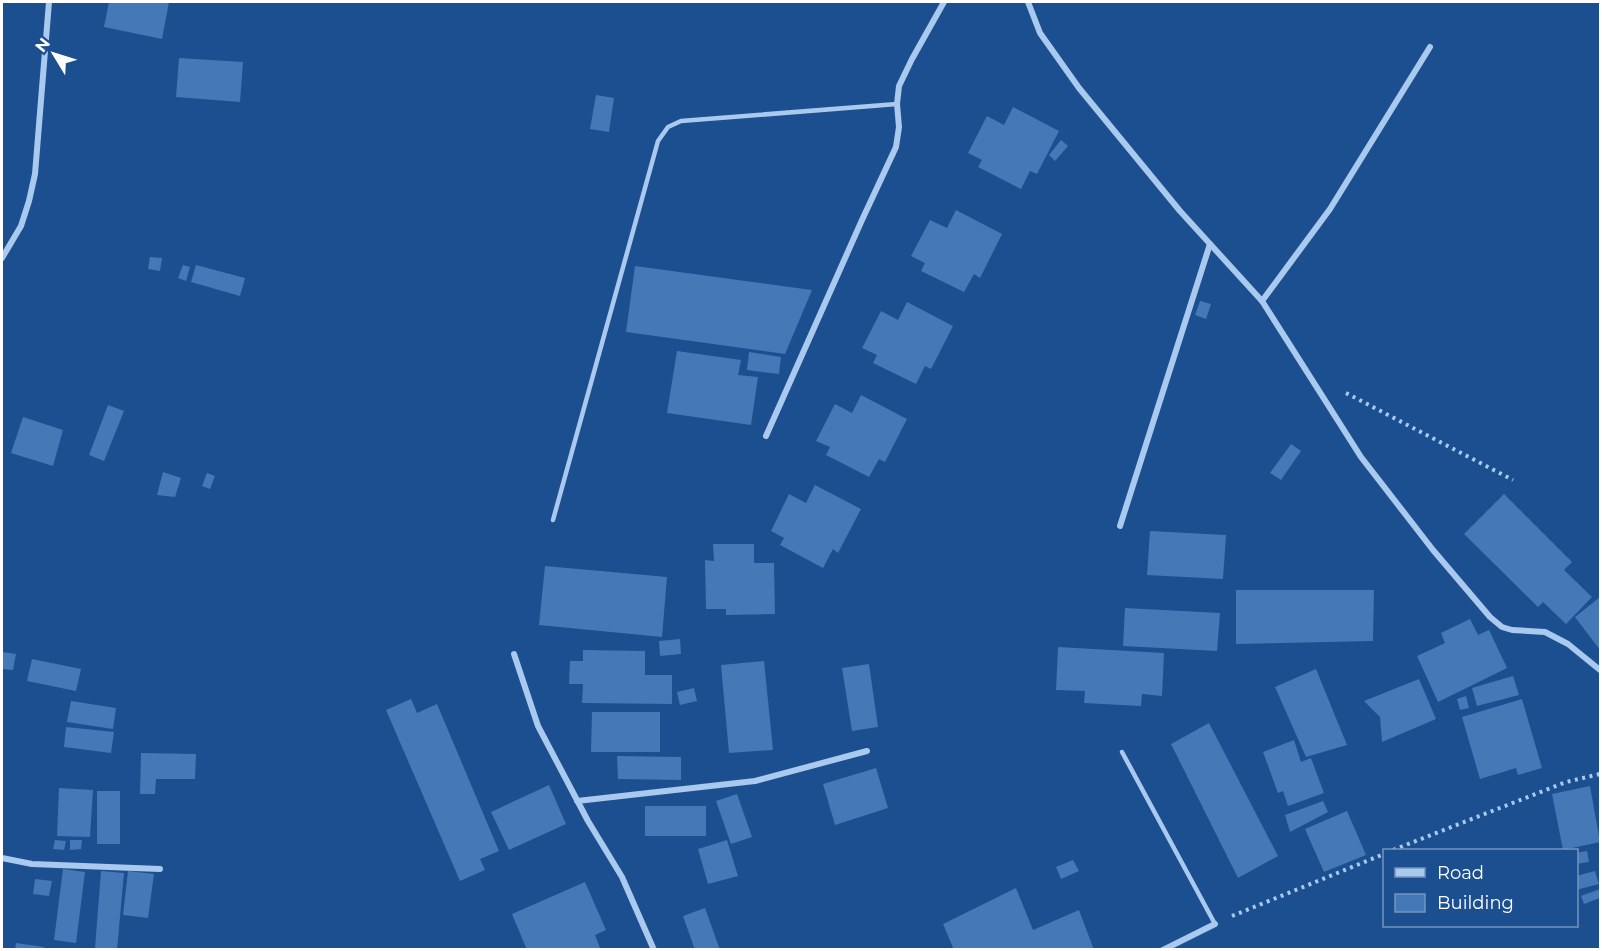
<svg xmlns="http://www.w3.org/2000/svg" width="1602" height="951" font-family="Montserrat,sans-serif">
  <rect width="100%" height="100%" fill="#1b4f8f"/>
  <g fill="#4478b7">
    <path d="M109,2H169L162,39L104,27Z"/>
    <path d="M179,58L243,62L240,102L176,97Z"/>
    <path d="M596,95L614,98L609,132L590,129Z"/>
    <path d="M1013,107L1059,131L1037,174L1030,171L1021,189L978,167L982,160L968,153L987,116L1004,125Z"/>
    <path d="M1061,140L1068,146L1055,161L1049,155Z"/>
    <path d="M956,210L1002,234L980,278L974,274L964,292L921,271L925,263L911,256L930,220L947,228Z"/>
    <path d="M150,257L162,258L160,271L148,269Z"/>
    <path d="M183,265L190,267L186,281L178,278Z"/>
    <path d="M196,265L245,278L240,296L191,282Z"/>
    <path d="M635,266L812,290L785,354L626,332Z"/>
    <path d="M1200,301L1211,304L1206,319L1195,315Z"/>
    <path d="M907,302L953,326L931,369L925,366L916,384L873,363L877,355L862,348L881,311L898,320Z"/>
    <path d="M677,351L741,360L738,375L758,377L751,425L667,413Z"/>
    <path d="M749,352L781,357L779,374L747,370Z"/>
    <path d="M861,395L907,419L885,462L879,459L869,477L826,455L830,447L816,441L835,404L852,413Z"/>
    <path d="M108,405L124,411L104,461L89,455Z"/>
    <path d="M23,417L63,430L53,466L11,453Z"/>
    <path d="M1291,444L1301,451L1281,480L1270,473Z"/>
    <path d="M163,472L181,478L175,497L157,495Z"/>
    <path d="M207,473L215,476L210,489L202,486Z"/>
    <path d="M815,485L861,509L838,553L833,549L823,568L780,545L784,538L771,531L789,494L806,503Z"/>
    <path d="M1504,494L1572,562L1564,570L1592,597L1566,624L1543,602L1538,607L1464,534Z"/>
    <path d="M1150,531L1226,535L1223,579L1147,575Z"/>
    <path d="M713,544H754V563H774L775,614L726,615V609H706L705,560L714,561Z"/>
    <path d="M545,566L667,577L662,637L539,625Z"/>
    <path d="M1236,590H1374L1373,641L1236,644Z"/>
    <path d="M1600,597V650L1575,617Z"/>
    <path d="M1125,608L1220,613L1217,651L1123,646Z"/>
    <path d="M1470,619L1478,635L1489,630L1507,668L1438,702L1417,656L1445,643L1441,633Z"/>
    <path d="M680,639L681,654L660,656L659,641Z"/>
    <path d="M1058,647L1164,653L1162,696L1142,694L1141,706L1084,703L1085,691L1056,690Z"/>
    <path d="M583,650L645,651V675H672V704L582,703L583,684H569L570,661H583Z"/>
    <path d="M2,652L16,654L13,670L2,669Z"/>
    <path d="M32,659L81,669L76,691L27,681Z"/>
    <path d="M764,661L773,750L729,753L721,665Z"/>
    <path d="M869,664L878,727L852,731L842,668Z"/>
    <path d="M1316,669L1347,745L1306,757L1275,687Z"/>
    <path d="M1513,676L1519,695L1477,706L1472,688Z"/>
    <path d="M1419,679L1436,719L1382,742L1380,717L1364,701Z"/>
    <path d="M694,688L697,701L680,705L677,692Z"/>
    <path d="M1466,696L1469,708L1460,710L1457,699Z"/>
    <path d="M411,699L417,713L437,704L499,851L480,859L485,870L460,881L386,710Z"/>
    <path d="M1522,699L1542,768L1518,775L1516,768L1480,779L1462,717Z"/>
    <path d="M71,701L116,708L113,729L67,722Z"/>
    <path d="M592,712H660V752H591Z"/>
    <path d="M1209,723L1278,856L1238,878L1171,744Z"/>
    <path d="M66,727L114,732L111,753L64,747Z"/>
    <path d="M1294,740L1301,762L1311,758L1324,793L1288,806L1283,791L1278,793L1263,752Z"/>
    <path d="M141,753L196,754L195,779H156L155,794H140Z"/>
    <path d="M617,756L681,757V780L618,779Z"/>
    <path d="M876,768L888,808L835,825L823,784Z"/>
    <path d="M549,785L566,824L509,850L491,812Z"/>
    <path d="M1590,786L1600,842L1563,850L1552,794Z"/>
    <path d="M59,788L93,790L90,837L57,836Z"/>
    <rect x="97" y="791" width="23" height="53"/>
    <path d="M737,794L752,837L731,844L716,801Z"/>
    <path d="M1323,801L1328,812L1290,832L1285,815Z"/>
    <rect x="645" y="806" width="61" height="30"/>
    <path d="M1347,811L1366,855L1324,872L1305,829Z"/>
    <path d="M55,840L66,841L64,850L53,849Z"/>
    <path d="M70,840H82L81,849L70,850Z"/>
    <path d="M727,840L738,876L708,884L698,849Z"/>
    <path d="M1587,851L1589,862L1576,864V853Z"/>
    <path d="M1073,860L1079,871L1061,879L1056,867Z"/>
    <path d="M63,869L85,872L76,943L54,940Z"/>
    <path d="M101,871L124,873L117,950L95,948Z"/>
    <path d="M128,871L154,874L148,918L123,915Z"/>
    <path d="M1595,871L1599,884L1576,890V876Z"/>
    <path d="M35,879L52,881L49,896L33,894Z"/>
    <path d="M585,882L606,930L595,935L600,948L527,950L512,914Z"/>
    <path d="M1016,888L1033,930L1079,910L1094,950H954L943,924Z"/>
    <path d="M1600,889V898L1584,904L1581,896Z"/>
    <path d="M705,908L720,950H695L683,916Z"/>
    <path d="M16,943L44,947L43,950H15Z"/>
  </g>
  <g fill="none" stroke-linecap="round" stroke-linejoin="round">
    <g stroke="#a9c9ee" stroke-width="4" stroke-dasharray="3 4.5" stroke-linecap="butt">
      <path d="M1346,393L1513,480"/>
      <path d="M1393,850L1566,782L1600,774"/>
      <path d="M1232,916L1384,854"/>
    </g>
    <g stroke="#a9c9ee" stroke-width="4.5">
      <path d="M553,520L658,141L668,127L681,121L897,104"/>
      <path d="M1122,752L1215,924"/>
    </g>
    <g stroke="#a9c9ee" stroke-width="6">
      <path d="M1028,2L1040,33L1079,88L1180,211L1262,301L1361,457L1433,550L1490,617L1502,627L1512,630L1545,632L1568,644L1600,670"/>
      <path d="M2,258L21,226L29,201L35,174L49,2"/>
      <path d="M1262,301L1330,209L1430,47"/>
      <path d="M766,436L862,220L896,147L899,127L897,104L899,86L912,59L944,2"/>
      <path d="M1120,526L1210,244"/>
      <path d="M514,654L538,726L588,821L622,877L654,950"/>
      <path d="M577,801L755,781L867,751"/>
      <path d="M2,858L32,864L160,869"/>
      <path d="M1163,950L1215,924"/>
    </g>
  </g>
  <rect width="1602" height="951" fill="none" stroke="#ffffff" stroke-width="6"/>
  <rect x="1383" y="849" width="195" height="78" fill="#1b4f8f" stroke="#7695bc" stroke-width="1.5"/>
  <rect x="1395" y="868" width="30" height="9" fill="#a9c9ee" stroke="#7695bc" stroke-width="1.5"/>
  <text x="1437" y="879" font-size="18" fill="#ffffff">Road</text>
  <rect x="1395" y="894" width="30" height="18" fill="#4478b7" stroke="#7695bc" stroke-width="1.5"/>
  <text x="1437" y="909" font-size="18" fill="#ffffff">Building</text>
  <g transform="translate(54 54) rotate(308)" stroke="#1b4f8f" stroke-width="4.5" paint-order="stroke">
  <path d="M0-4.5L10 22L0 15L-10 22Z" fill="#ffffff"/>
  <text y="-9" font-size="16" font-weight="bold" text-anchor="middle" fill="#ffffff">N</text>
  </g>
</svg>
